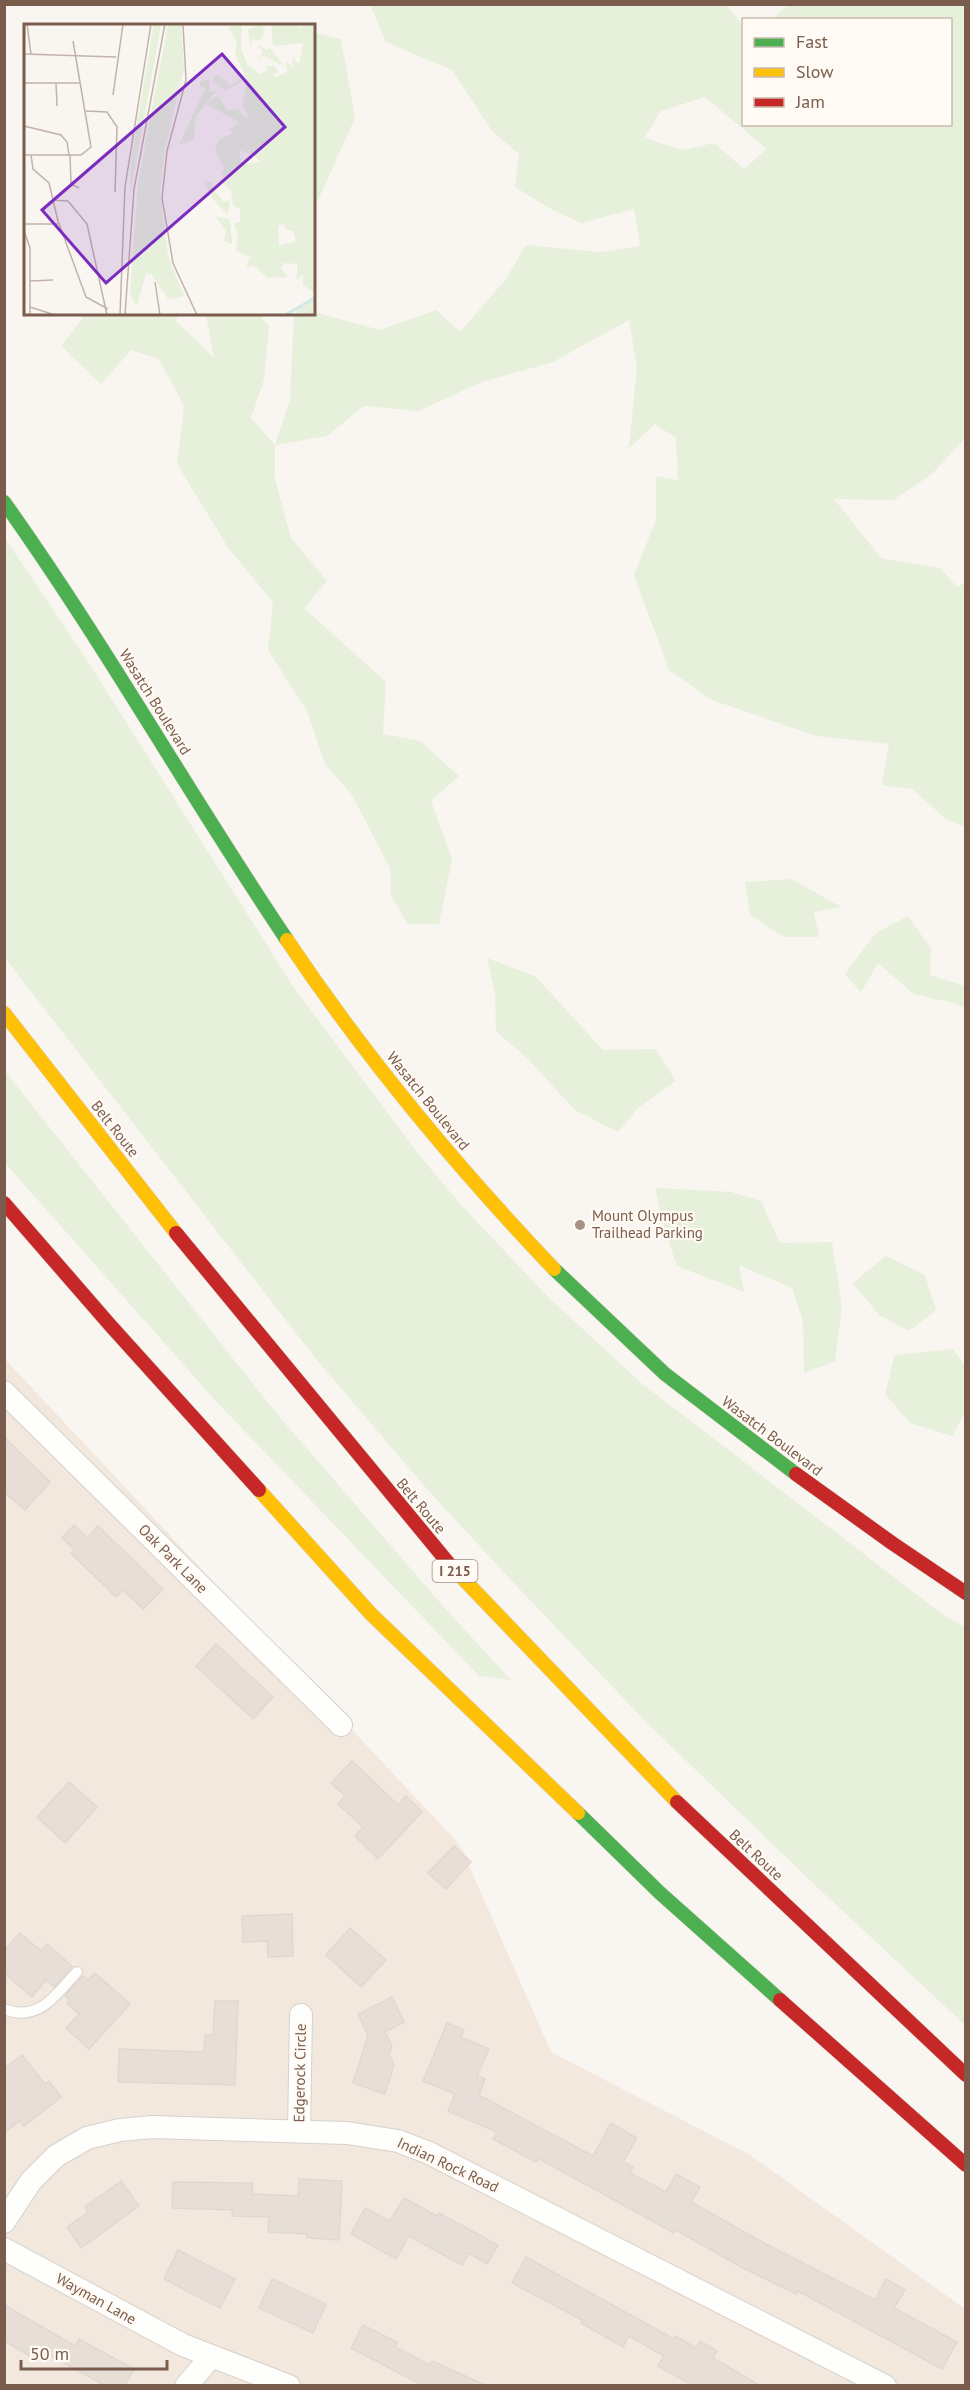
<svg xmlns="http://www.w3.org/2000/svg" width="970" height="2390" font-family="'PT Sans',sans-serif">
  <rect width="100%" height="100%" fill="#f9f5f0"/>
  <path fill="#f2e8de" d="M4,1358L460,1845L551,2052L750,2155L965,2309V2385H5Z"/>
  <g fill="#e7f0db" fill-rule="evenodd">
    <path d="M370,5H726L743,25L744,124H950V20L773,19L788,5H965V438L932,474L893,500L834,499L881,558L940,568L957,587L965,583V827L946,819L912,789L882,785L889,744L817,736L712,700L669,670L634,575L656,520V476L678,480L676,438L655,424L629,448L637,367L629,320L553,362L479,383L419,411L364,406L327,436L275,445V479L291,538L327,581L304,608L386,682L383,734L420,741L459,776L431,801L452,859L439,924H408L391,895L390,868L352,795L325,764L307,711L268,650L273,602L229,549L177,464L184,406L159,359L131,350L101,384L61,346L86,314H178L176,321L214,358L206,314H258L269,326L264,380L251,418L275,445L290,400L294,314L314,312L380,330L436,310L460,332L506,279L526,245L600,252L640,246L634,209L581,223L549,208L515,187L519,154L492,131L452,70L386,42ZM705,97L767,149L744,169L714,143L683,150L644,138L661,111Z"/>
    <path d="M314,33L341,39L355,118L314,209Z"/>
    <path d="M4,537L85,657L292,985L419,1155L462,1206L547,1296L640,1382L942,1614L965,1627V2025L816,1886L648,1724L509,1578L427,1489L316,1359L5,958Z"/>
    <path d="M792,879L841,907L814,912L819,937H784L750,915L745,882Z"/>
    <path d="M908,916L931,949L930,975L965,986V1008L954,1003L914,994L878,963L861,992L845,974L876,933Z"/>
    <path d="M487,958L535,976L603,1050L655,1049L676,1081L638,1108L618,1132L575,1110L526,1057L496,1031L495,993Z"/>
    <path d="M4,1070L277,1414L443,1606L511,1680L479,1676L214,1399L5,1163Z"/>
    <path d="M655,1188L731,1192L761,1201L780,1243L832,1242L842,1308L835,1361L804,1373L803,1321L792,1288L739,1265L744,1292L677,1266L666,1234Z"/>
    <path d="M886,1256L925,1275L936,1310L909,1331L879,1315L853,1283Z"/>
    <path d="M953,1349L965,1366L966,1411L952,1436L910,1423L885,1394L895,1355Z"/>
  </g>
  <g fill="#e6ded7" stroke="#e2d8d2" stroke-width="1.5">
    <path d="M4,1437L50,1482L25,1510L4,1492Z"/>
    <path d="M74,1525L87,1538L98,1526L163,1589L143,1609L123,1590L116,1597L71,1553L75,1550L62,1538Z"/>
    <path d="M216,1644L273,1697L253,1719L196,1666Z"/>
    <path d="M352,1761L398,1805L406,1796L422,1812L378,1859L355,1836L363,1827L338,1804L345,1796L331,1783Z"/>
    <path d="M69,1782L97,1807L65,1843L37,1817Z"/>
    <path d="M454,1846L471,1862L446,1889L428,1873Z"/>
    <path d="M292,1914L293,1956L268,1957L267,1941L243,1942L242,1916Z"/>
    <path d="M350,1928L386,1960L361,1987L326,1955Z"/>
    <path d="M20,1933L41,1951L47,1944L72,1966L54,1987L46,1980L32,1997L4,1973V1951Z"/>
    <path d="M95,1973L130,2004L89,2049L66,2028L79,2014L67,2003L70,2000L65,1996L83,1976L88,1980Z"/>
    <path d="M392,1997L404,2022L385,2032L392,2046L389,2054L394,2065L385,2094L353,2083L368,2035L358,2014Z"/>
    <path d="M215,2001H238L235,2085L118,2082L119,2049L204,2052L205,2035H213Z"/>
    <path d="M447,2023L464,2030L461,2037L489,2049L477,2076L485,2079L479,2095L593,2156L611,2123L637,2138L623,2162L633,2167L630,2173L666,2192L676,2174L700,2187L691,2202L764,2243L875,2300L886,2279L905,2290L894,2308L957,2342L942,2369L798,2291L796,2294L743,2268L676,2230L674,2233L538,2158L536,2162L493,2139L497,2132L448,2111L455,2094L423,2081Z"/>
    <path d="M22,2055L45,2084L49,2081L61,2097L24,2126L20,2121L4,2133V2069Z"/>
    <path d="M299,2179L342,2181L339,2240L307,2238V2234L268,2232L269,2217L232,2216L233,2210L172,2208L173,2182L253,2183L252,2194L298,2196Z"/>
    <path d="M121,2181L139,2206L81,2248L67,2227L88,2212L85,2207Z"/>
    <path d="M404,2198L437,2216L439,2213L498,2245L487,2264L469,2253L462,2265L409,2236L396,2259L351,2234L365,2208L390,2221Z"/>
    <path d="M178,2250L235,2279L220,2308L164,2279Z"/>
    <path d="M526,2257L674,2339L676,2336L696,2348L700,2341L717,2351L713,2358L759,2385H692L658,2366L664,2356L629,2336L623,2347L581,2323L582,2320L512,2283Z"/>
    <path d="M272,2279L326,2304L313,2333L259,2308Z"/>
    <path d="M4,2305L75,2346L79,2339L134,2369L125,2385H104L40,2350L35,2359L4,2341Z"/>
    <path d="M363,2325L397,2342L395,2347L430,2365L432,2361L485,2385H422L351,2348Z"/>
  </g>
  <g fill="none" stroke-linecap="round" stroke-linejoin="round">
    <defs>
      <path id="lane" d="M4,2009C39,2023 56,1994 77,1972"/>
      <g id="street">
        <path d="M4,1392L341,1725"/>
        <path d="M299,2131L301,2015"/>
        <path d="M4,2222L31,2181L56,2156L87,2138L120,2130L152,2127L347,2133L398,2141L429,2153L885,2386"/>
        <path d="M4,2249L183,2345L289,2386"/>
        <path d="M186,2386L211,2357"/>
      </g>
      <g id="fast">
        <path d="M4,502C105,644 190,796 287,940"/>
        <path d="M554,1269L665,1374L796,1474"/>
        <path d="M578,1813L660,1893L780,2000"/>
      </g>
      <g id="slow">
        <path d="M287,940C366,1058 456,1166 554,1269"/>
        <path d="M4,1013L176,1233"/>
        <path d="M259,1490L371,1614L578,1813"/>
        <path d="M450,1565L677,1802"/>
      </g>
      <g id="jam">
        <path d="M4,1203L110,1325L259,1490"/>
        <path d="M176,1233L450,1565"/>
        <path d="M796,1474L892,1543L966,1593"/>
        <path d="M677,1802L966,2075"/>
        <path d="M780,2000L966,2165"/>
      </g>
    </defs>
    <use href="#lane" stroke="#d7d1cb" stroke-width="12"/>
    <use href="#street" stroke="#d7d1cb" stroke-width="24"/>
    <use href="#fast" stroke="#d9d2cb" stroke-width="15"/>
    <use href="#slow" stroke="#d9d2cb" stroke-width="15"/>
    <use href="#jam" stroke="#d9d2cb" stroke-width="15"/>
    <use href="#lane" stroke="#fefefd" stroke-width="10"/>
    <use href="#street" stroke="#fefefd" stroke-width="22"/>
    <use href="#fast" stroke="#4caf50" stroke-width="14"/>
    <use href="#slow" stroke="#ffc107" stroke-width="14"/>
    <use href="#jam" stroke="#c62828" stroke-width="14"/>
  </g>
  <circle fill="#a69286" stroke="#fffaf3" stroke-width="2" cx="580" cy="1225" r="6"/>
  <g text-anchor="middle" stroke-width="4.5" stroke-linejoin="round" paint-order="stroke">
    <rect fill="#fffaf3" stroke="#a28b7f" stroke-width="1.5" x="432.5" y="1560" width="45" height="22" rx="4.5"/>
    <g font-size="14" font-weight="bold" fill="#7a5c4d">
      <text x="455" y="1576">I 215</text>
    </g>
    <g font-size="15" fill="#7a5c4d" stroke="#fffaf3">
      <text transform="translate(155 702) rotate(58)" y="5">Wasatch Boulevard</text>
      <text transform="translate(428 1101) rotate(51)" y="5">Wasatch Boulevard</text>
      <text transform="translate(115 1129) rotate(52)" y="5">Belt Route</text>
      <text transform="translate(772 1436) rotate(37)" y="5">Wasatch Boulevard</text>
      <text transform="translate(421 1506) rotate(50)" y="5">Belt Route</text>
      <text transform="translate(173 1559) rotate(45)" y="5">Oak Park Lane</text>
      <text transform="translate(756 1855) rotate(43)" y="5">Belt Route</text>
      <text transform="translate(300 2073) rotate(-89)" y="5">Edgerock Circle</text>
      <text transform="translate(448 2165) rotate(25)" y="5">Indian Rock Road</text>
      <text transform="translate(96 2299) rotate(29)" y="5">Wayman Lane</text>
    </g>
    <g font-size="15" fill="#7a5c4d" stroke="#fffaf3" text-anchor="start">
      <text x="592" y="1221">Mount Olympus<tspan x="592" dy="17">Trailhead Parking</tspan></text>
    </g>
  </g>
  <g transform="translate(24 24)">
    <rect width="291" height="291" fill="#f9f5f0"/>
    <path d="M130,0H137L105,178L107,137ZM144,0H157L160,44L141,125L136,168L144,232L160,272L144,275L128,251L122,249L113,282L106,271L114,159ZM218,0L217,23L223,41L236,50L242,48L243,42H251L254,48L248,52L253,53L264,47L261,39L266,40L268,47L269,31L272,39L276,38L279,19L249,22L247,0H271L276,5L278,0H291V291H275L271,286L291,270L279,261V250L273,256V240L260,239L257,244L264,253L243,254L230,241L222,244L226,233L212,226L214,213L210,199L216,198V185L209,181L207,167L201,162L197,147L200,145L191,124L196,115L209,109L205,106L215,98L182,80L172,93L170,115L155,121L181,65L176,62V57L186,55L185,68L192,67L183,79L194,72L203,86L214,85L221,94L224,91L218,81L223,56L211,30L213,20L205,3ZM215,126L230,131L236,138L217,140ZM260,200L261,205L269,207L272,217L255,222L254,202ZM229,0H237L241,7L236,16L228,15L227,23L224,5L231,3ZM234,21L243,26L245,23L260,42L240,32L234,35L239,29ZM192,50L207,61L216,55L217,58L201,67L189,57ZM180,157L189,158L187,168L189,165L200,178L206,176L204,191L187,173ZM192,193L206,195L208,220L200,217L202,207Z" fill="#e7f0db" fill-rule="evenodd"/>
    <path fill="none" stroke="#d0e8ea" stroke-width="3" d="M261,291L291,274"/>
    <path fill="none" stroke="#c2b3aa" stroke-width="1.5" d="M3,0L7,30M159,0L162,56L143,127L138,174L149,239L173,291M0,30L92,33M0,59H56M32,59L33,82M89,71L99,0M62,87L83,88L93,103L91,168M0,102L37,111L43,118L45,131M0,131H57L67,123L49,17M7,131L9,145L25,159L34,197L62,273L84,285M46,131L47,160L55,164M29,176L44,177L63,200L83,291M0,200H34M0,207L6,224V291M6,257L29,256M131,258L136,291M6,283L31,291M96,291L101,163L127,0M101,291L110,165L141,0"/>
    <path fill="#7b2cbf" fill-opacity="0.15" stroke="#7b2cbf" stroke-width="3" d="M198,30L261,103L82,259L18,186Z"/>
    <rect width="291" height="291" fill="none" stroke="#7a5c4d" stroke-width="3"/>
  </g>
  <rect width="970" height="2390" fill="none" stroke="#7a5c4d" stroke-width="12"/>
  <rect x="742" y="18" width="210" height="108" fill="#fffaf3" stroke="#cabbb1" stroke-width="1.5"/>
  <rect x="754" y="38" width="30" height="9" fill="#4caf50" stroke="#cabbb1" stroke-width="1.5"/>
  <text x="796" y="48" font-size="18" fill="#7a5c4d">Fast</text>
  <rect x="754" y="68" width="30" height="9" fill="#ffc107" stroke="#cabbb1" stroke-width="1.5"/>
  <text x="796" y="78" font-size="18" fill="#7a5c4d">Slow</text>
  <rect x="754" y="98" width="30" height="9" fill="#c62828" stroke="#cabbb1" stroke-width="1.5"/>
  <text x="796" y="108" font-size="18" fill="#7a5c4d">Jam</text>
  <path d="M21 2360v9h146v-9" fill="none" stroke="#7a5c4d" stroke-width="3"/>
  <text x="30" y="2360" font-size="18" fill="#7a5c4d" stroke="#fffaf3" stroke-width="4.5" paint-order="stroke">50 m</text>
</svg>
